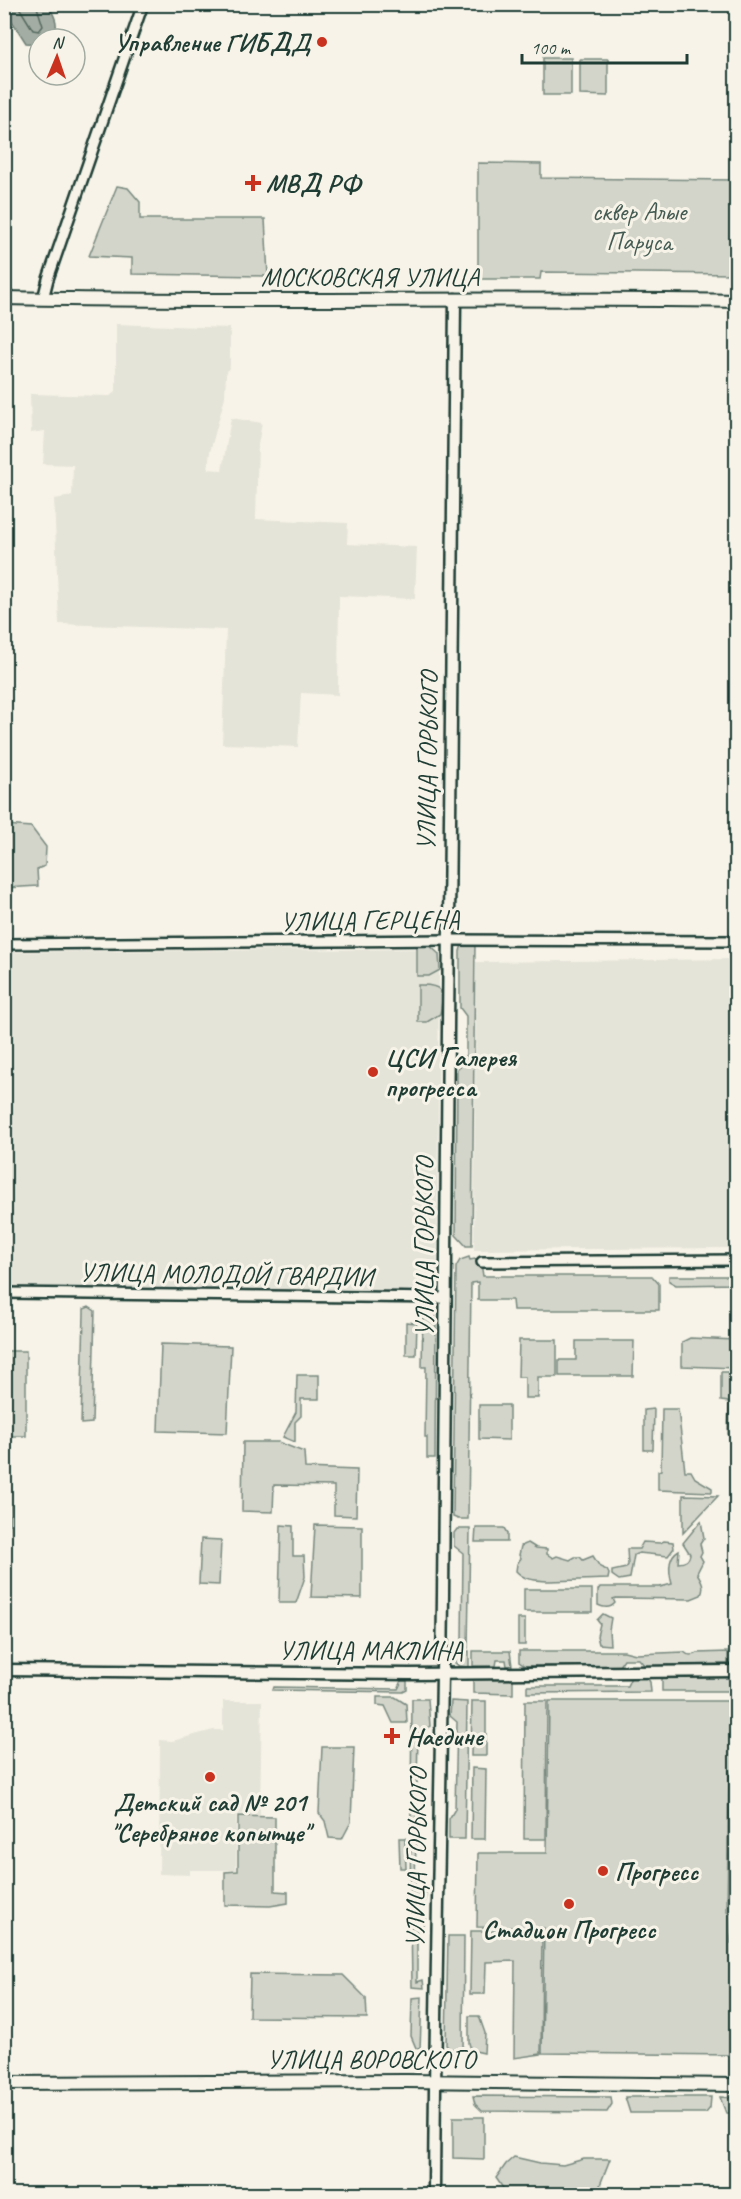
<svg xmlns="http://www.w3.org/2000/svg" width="741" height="2199" font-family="Caveat,sans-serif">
  <rect width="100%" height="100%" fill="#f7f3e8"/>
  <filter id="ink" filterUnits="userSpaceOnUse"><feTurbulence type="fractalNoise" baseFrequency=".0167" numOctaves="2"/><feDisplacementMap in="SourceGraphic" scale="12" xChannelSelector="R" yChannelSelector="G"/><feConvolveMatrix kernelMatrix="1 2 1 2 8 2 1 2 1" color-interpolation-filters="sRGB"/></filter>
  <g filter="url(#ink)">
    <g fill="#e5e4d9">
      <path d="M116,324L230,328V366L226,374L225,397L210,452L208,469L222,470L231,418L262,423L258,445L256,519L348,523L347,544L417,547L415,599L339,596L338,695L301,693L298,747L222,744L226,630L59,624L54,499L72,496L73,465L43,464L45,431L31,433L30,394L110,396L116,391Z"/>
      <path d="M416,949L430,955L439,967L437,1271L435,1281L425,1287L401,1291L5,1288V952Z"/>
      <path d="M736,959V1248L474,1250L476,962Z"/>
      <path d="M223,1701H262L260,1815L236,1814V1870H190V1875L159,1874L160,1740L172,1741L213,1730H223Z"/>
      <path d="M727,1854H736V1920H733V1913H727Z"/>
    </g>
    <g fill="#d3d5ca" stroke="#79897f" stroke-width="1.5">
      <rect x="543" y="58" width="28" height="37"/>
      <path d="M580,59H608V96L580,95Z"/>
      <path d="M478,163L541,164V178L736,180V274L541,272L540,279H478Z"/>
      <path d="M117,186L128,188L140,202V219H265L268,276L132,274V258L89,256Z"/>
      <path d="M5,825L31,827L46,847L45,866L37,869L38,886L5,888Z"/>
      <path d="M417,942L429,945L439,954L440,970L429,976H417Z"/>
      <path d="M475,942L472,1246H466L456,1235L457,1069L466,1060V1016L460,1008V951L462,945Z"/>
      <path d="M418,985C442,984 445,990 440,1014L427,1022H418Z"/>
      <path d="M469,1257L470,1260L475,1259L481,1263L483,1276H652L659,1284V1310H513L512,1300H478V1282L471,1283L468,1519H458L453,1517L456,1267L460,1260Z"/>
      <path d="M669,1276H736V1284L676,1285L669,1281Z"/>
      <path d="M423,1306L433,1308L436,1319L435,1458H427V1437H425L426,1367H422Z"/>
      <path d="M89,1307L95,1311L92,1423L81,1424L84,1314V1309Z"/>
      <path d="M406,1322L417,1323L416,1355H406Z"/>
      <path d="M690,1338L736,1340V1368L682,1366V1342Z"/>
      <path d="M519,1340H557V1377H538V1398H525V1377H518Z"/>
      <path d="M576,1341H634L633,1376H559V1360H576Z"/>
      <path d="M161,1344L231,1346L227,1433L158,1431Z"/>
      <rect x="5" y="1351" width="21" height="85"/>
      <path d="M721,1372H736V1481L731,1477L735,1470L736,1435L728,1434L729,1402L721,1401Z"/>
      <path d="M297,1375H319V1399H301V1416L295,1422V1442L283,1437L296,1412Z"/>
      <path d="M479,1405H509V1440L479,1439Z"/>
      <path d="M654,1409L653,1450H644V1410Z"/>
      <path d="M662,1409H678L685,1471H691L695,1478L712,1488V1492L658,1490V1471L661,1470Z"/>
      <path d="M243,1442H278L304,1452L305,1468L357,1470L356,1516L334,1515V1486L274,1485L273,1512L242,1511Z"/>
      <path d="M683,1495L718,1496L683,1533Z"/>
      <path d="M5,1505H10L8,1587H4Z"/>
      <path d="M701,1521L704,1538L700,1544L702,1552L700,1556L703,1561L697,1573C702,1581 705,1586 701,1595L691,1599L616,1598L613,1599L615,1603C610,1609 604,1608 598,1605V1590L600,1587H660L672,1584C669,1573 667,1557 679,1550L678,1563C685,1563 689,1561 690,1554L683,1543Z"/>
      <path d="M281,1525L293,1526V1556H304L305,1577L296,1603H279Z"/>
      <path d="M315,1525L362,1526V1598L311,1597Z"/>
      <path d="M476,1528H504L507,1533V1542H475Z"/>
      <path d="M457,1529H470L468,1648H453L462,1641L463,1553L454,1546V1533Z"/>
      <path d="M201,1539L221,1540L219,1585L199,1584Z"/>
      <path d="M664,1541L673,1542L674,1548L668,1556L639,1553L634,1555L630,1578L619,1580L612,1575V1571L626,1568L628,1565L627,1549H639L643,1542L660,1543Z"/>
      <path d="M528,1543L536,1548L547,1549V1554L553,1558L557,1556L570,1560L575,1557H580L583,1560L593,1556L600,1567L607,1570L609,1574L608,1579L550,1581C539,1580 526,1582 516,1571L517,1564L521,1558L519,1555L521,1546Z"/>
      <rect x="524" y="1589" width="68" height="23"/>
      <path d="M603,1614L611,1618L609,1630L610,1645L599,1644L597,1636L600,1624L597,1620Z"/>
      <rect x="518" y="1619" width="7" height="26"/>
      <path d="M452,1651H469V1667L459,1666L455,1663Z"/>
      <path d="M473,1651H510L512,1666H507L506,1660H497L496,1666H473Z"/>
      <path d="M519,1651H624L636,1654L684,1652C688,1656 692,1656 697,1653L728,1652V1664L645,1666L639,1659H624L619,1666H525L519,1662Z"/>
      <path d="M632,1675L646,1676L650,1682L651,1692L527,1693V1686H627Z"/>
      <path d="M736,1676V1691H662V1677Z"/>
      <path d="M473,1678H513V1694L473,1693Z"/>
      <path d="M402,1681H407V1690L403,1692L273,1690L274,1687L398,1689Z"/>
      <path d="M377,1697H395L406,1704L407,1723H393L385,1706L377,1705Z"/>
      <path d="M412,1699H428L430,1726L418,1734L415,1887L426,1893C426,1904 420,1906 410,1905Z"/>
      <path d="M451,1701L467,1702L465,1839H449V1819L455,1809L457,1722L450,1716Z"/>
      <path d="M472,1701H486V1756H471Z"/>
      <path d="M525,1701H547L546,1839H524Z"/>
      <path d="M549,1701H736V1831L729,1833L730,1775L729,1769L727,1912L733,1913L731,1943L736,1944L735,2055L542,2053L544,1928L477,1927L478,1853H547Z"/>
      <path d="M322,1747H354L351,1822L342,1839L329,1838L325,1821L319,1813Z"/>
      <path d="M472,1768L486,1769L485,1839H471Z"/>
      <path d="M238,1816L275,1817V1891L288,1892V1903L270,1906L225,1905V1872L238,1871Z"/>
      <path d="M399,1838H405L406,1868H400Z"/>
      <path d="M411,1913H421L425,1915V1922L417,1930V1982L423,1980L424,1988L412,1987Z"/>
      <path d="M471,1931H542L541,2054L514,2058L515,1961L486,1962L485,1994H470Z"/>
      <path d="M448,1936H464L463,2050L450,2049L446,2045Z"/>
      <path d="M250,1974L343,1975L366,1998L367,2018L249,2017Z"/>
      <path d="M422,1997L420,2049L416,2048L411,2036L412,1998Z"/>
      <path d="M469,2016H479L485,2033L484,2053L471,2050L469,2043Z"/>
      <path d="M473,2096L611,2097L612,2104L607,2112L482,2111L475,2104Z"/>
      <path d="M625,2097H711L710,2108L706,2113H630Z"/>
      <path d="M720,2097L736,2098V2113H726Z"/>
      <path d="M453,2117H484V2159L453,2158Z"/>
      <path d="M514,2157L540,2163L563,2165L584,2159H610L600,2185L614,2194H498L503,2188L496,2178L506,2164Z"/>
    </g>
    <path fill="#a4ada3" stroke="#6f8077" stroke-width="1.5" d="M5,4L48,5C55,16 61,28 51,39H39V44L26,43L5,10Z"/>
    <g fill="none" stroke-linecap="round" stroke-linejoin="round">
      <path stroke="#546a60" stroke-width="1.5" d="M17,4L33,30L39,31L43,26L36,4"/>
      <defs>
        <g id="minor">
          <path d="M43,299L48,279L143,4"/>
          <path d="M4,944L448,940L736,941"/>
          <path d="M482,1262L736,1260"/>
          <path d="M4,1293L446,1298"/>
        </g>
        <g id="tertiary">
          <path d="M4,1670L410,1674L736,1671"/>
          <path d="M434,2194C435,1994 441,1795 443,1595C448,1163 449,731 455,299"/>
        </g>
        <g id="secondary">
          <path d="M4,298C248,303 492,297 736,301"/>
          <path d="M4,2083L406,2081L736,2085"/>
        </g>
      </defs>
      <use href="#minor" stroke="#1f3d34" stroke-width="14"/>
      <use href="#tertiary" stroke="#1f3d34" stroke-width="15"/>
      <use href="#secondary" stroke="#1f3d34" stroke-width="16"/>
      <use href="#minor" stroke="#f7f3e8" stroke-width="9"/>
      <use href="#tertiary" stroke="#f7f3e8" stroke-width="10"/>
      <use href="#secondary" stroke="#f7f3e8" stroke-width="12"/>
    </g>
  </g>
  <g fill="#c8321e" stroke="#f7f3e8" stroke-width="2">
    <circle cx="322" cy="42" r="6"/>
    <path d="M250 174h6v6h6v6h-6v6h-6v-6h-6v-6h6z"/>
    <circle cx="373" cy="1072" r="6"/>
    <path d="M389 1727h6v6h6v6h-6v6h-6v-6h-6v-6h6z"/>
    <circle cx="210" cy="1777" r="6"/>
    <circle cx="603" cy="1871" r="6"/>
    <circle cx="569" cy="1904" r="6"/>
  </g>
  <g text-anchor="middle" stroke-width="6" stroke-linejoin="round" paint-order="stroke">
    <g font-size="26" font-weight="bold" fill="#1f3d34" stroke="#f7f3e8" text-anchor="start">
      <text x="310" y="51" text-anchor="end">Управление ГИБДД</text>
      <text x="266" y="192">МВД РФ</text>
      <text x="385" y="1066">ЦСИ Галерея<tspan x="385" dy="30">прогресса</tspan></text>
      <text x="406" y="1745">Наедине</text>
      <text x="210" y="1811" text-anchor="middle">Детский сад № 201<tspan x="210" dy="30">"Серебряное копытце"</tspan></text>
      <text x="615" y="1880">Прогресс</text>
      <text x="569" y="1938" text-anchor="middle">Стадион Прогресс</text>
    </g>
    <g font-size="26" fill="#435b52" stroke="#f7f3e8">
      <text x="639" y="220">сквер Алые<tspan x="639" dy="30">Паруса</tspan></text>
    </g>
    <g font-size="26" fill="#1f3d34" stroke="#f7f3e8">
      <text x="370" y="286">МОСКОВСКАЯ УЛИЦА</text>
      <text transform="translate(427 761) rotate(-89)" y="9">УЛИЦА ГОРЬКОГО</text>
      <text transform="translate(370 920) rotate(-1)" y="9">УЛИЦА ГЕРЦЕНА</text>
      <text transform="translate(424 1247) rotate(-90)" y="9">УЛИЦА ГОРЬКОГО</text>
      <text transform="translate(226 1274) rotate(1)" y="9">УЛИЦА МОЛОДОЙ ГВАРДИИ</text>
      <text x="371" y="1659">УЛИЦА МАКЛИНА</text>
      <text transform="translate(416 1858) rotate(-89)" y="9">УЛИЦА ГОРЬКОГО</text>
      <text x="371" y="2068">УЛИЦА ВОРОВСКОГО</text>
    </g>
  </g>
  <rect width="741" height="2199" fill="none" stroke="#f7f3e8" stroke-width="24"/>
  <rect x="12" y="12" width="717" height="2175" fill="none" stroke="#1f3d34" stroke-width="2" filter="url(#ink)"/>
  <g transform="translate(57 57) rotate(2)"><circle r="28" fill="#f7f3e8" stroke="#a1aaa0" stroke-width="1.5"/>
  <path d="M0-4.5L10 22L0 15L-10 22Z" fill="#c8321e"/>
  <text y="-9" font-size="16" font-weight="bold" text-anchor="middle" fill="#1f3d34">N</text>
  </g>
  <path d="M522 54v9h165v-9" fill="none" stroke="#1f3d34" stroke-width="3"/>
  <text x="531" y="54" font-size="18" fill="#1f3d34" stroke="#f7f3e8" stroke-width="4.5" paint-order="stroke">100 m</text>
</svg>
